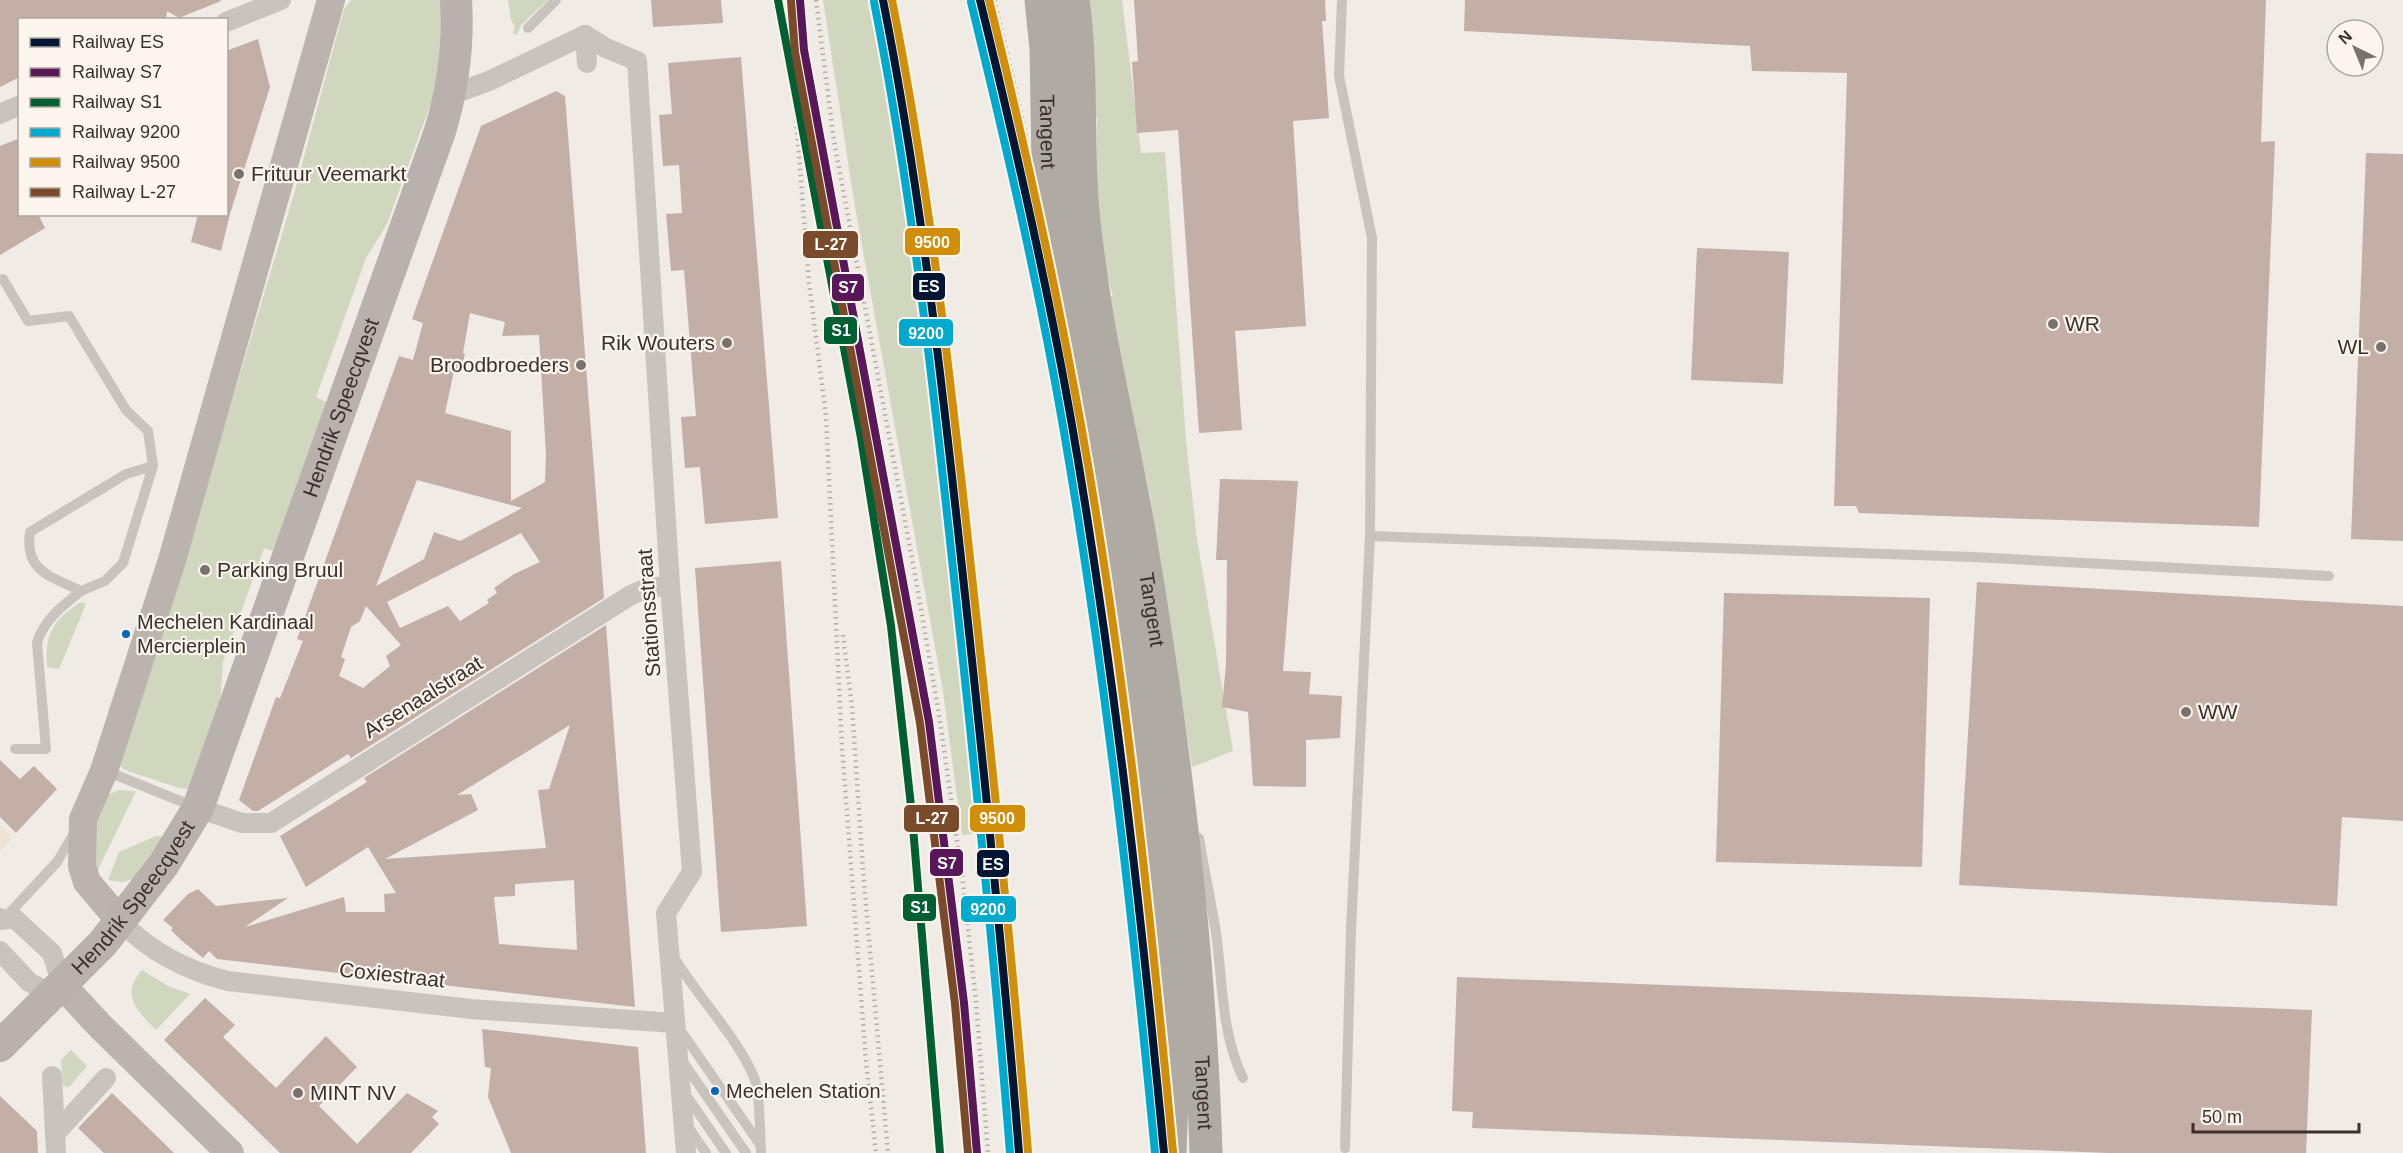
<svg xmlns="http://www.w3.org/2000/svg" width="2403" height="1153" font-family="Helvetica,sans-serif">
  <rect width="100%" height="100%" fill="#f0ebe5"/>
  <g fill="#d1d6bf">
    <path d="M351,0H442L445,34L435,92L387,224L366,258L316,397L328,403L276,552L264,548L223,662L219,719L192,789L179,788L128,771L122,768L119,763L211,471L294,194L344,9Z"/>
    <path d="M508,0H548L521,25L517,35L513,33L515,26L511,20Z"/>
    <path d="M823,0H872L890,87L907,196L981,833L962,835L943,691L855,207Z"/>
    <path d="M1029,0H1122L1141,153L1165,152L1186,441L1197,540L1233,751L1192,767L1150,495L1106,297L1113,296C1095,240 1095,177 1097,118L1091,116Z"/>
    <path d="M81,602L86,604L59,669L47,667C44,634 53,620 81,602Z"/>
    <path d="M119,790L136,791L97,872C93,856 93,809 106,797C108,794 115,792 119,790Z"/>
    <path d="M156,836L166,837L136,878L122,882L108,880L119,852Z"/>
    <path d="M142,970L168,986L190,994L156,1030C137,1011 120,994 142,970Z"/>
    <path d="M71,1050L87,1066L69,1087L63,1086L61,1060Z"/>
  </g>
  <path fill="#eee3d5" d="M0,825L13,838L0,851Z"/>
  <g fill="#c3afa7" fill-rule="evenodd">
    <path d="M0,0H220L221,1L179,18L167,11L166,20H20V77L0,87Z"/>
    <path d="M651,0H721L723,23L653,27Z"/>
    <path d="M1134,0H1325L1326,21H1322L1329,118L1293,121L1306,326L1235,331L1242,430L1199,433L1178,130L1137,133L1132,62L1138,61Z"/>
    <path d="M1465,0H2266L2261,142L2275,141L2259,527L1859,513L1856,506H1834L1847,73L1752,71L1750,46L1464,31Z"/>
    <path d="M258,39L270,87L230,214L221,251L191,242L198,214H226V51Z"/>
    <path d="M741,57L778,518L705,524L700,467L685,468L681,417L696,416L684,270L671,271L666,214L682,213L679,165L663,166L659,115L672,114L668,63Z"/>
    <path d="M556,91L565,96L604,598L351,758L348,754L258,811H253L239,800L276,697L280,698L303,641L297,639L399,356L413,360L423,323L412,319L481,126ZM470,313L505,322L502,336L539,335L546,454L545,482L511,501V431L445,413L454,371L460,373L465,354L463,353ZM417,480L522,508L460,541L434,532L424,559L376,586ZM521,533L540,562L514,574L494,588L497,593L487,600L489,603L460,621L448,606L400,628L387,602ZM366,606L401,645L386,656L390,666L363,688L339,676L345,659L341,657L351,627L360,621Z"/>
    <path d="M20,138V214H38L45,228L0,255V146Z"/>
    <path d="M2366,153L2403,154V541L2351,539Z"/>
    <path d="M1697,248L1789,252L1783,384L1691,380Z"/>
    <path d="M1220,479L1298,481L1283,671L1311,672L1309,694L1342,696L1340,738L1306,740V787L1253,786L1248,712L1222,707L1226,664L1227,560H1216Z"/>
    <path d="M781,561L807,926L721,932L695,568Z"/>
    <path d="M1977,582L2403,606V821L2342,817L2337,906L1959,885Z"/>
    <path d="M1724,593L1930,598L1922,867L1716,862Z"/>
    <path d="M606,625L635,1007L217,959L209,951L203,958L181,940L171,930L173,928L163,920L188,894L198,889L216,906L288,898L245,927L344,897L346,912H385L384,894L396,893L368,847L306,887L280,836L367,782L364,778ZM570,725L549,789L538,790L546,848L385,859L478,810L471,794L457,795ZM574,880L577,950L499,944L494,897L515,896V884Z"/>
    <path d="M0,760L20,779L34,766L57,789L16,833L0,817Z"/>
    <path d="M1457,977L2312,1010L2306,1153H2109L1472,1128L1473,1112L1452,1111Z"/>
    <path d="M205,998L235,1025L223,1037L276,1088L326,1036L357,1067L319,1106L357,1144L407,1093L438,1111L432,1117L439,1124L411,1153H280L164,1040Z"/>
    <path d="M482,1029L638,1047L646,1153H511L488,1097L491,1068L485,1067Z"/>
    <path d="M1149,1079H1154L1152,1128Z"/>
    <path d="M112,1093L137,1117L174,1153H104L78,1128Z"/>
    <path d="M0,1096L37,1131L38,1153H0Z"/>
  </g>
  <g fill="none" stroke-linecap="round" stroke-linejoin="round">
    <g stroke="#c9c3be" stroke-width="10">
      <path d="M1342,0L1339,76L1372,238L1370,536L1351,930L1345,1148"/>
      <path d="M528,28L556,0"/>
      <path d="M3,279L28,321L69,316L126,410L148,431L153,466L123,563L105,581L81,591C51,576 24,572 30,532L126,474L153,466"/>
      <path d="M1370,536L1973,557L2329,576"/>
      <path d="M15,749H46L37,642C45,619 62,606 81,591"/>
      <path d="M106,771L195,807"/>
      <path d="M1199,838C1204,869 1211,901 1216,933C1223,982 1221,1033 1243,1078"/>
      <path d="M4,919L57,862L75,832"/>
      <path d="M674,957C696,995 740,1040 755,1080C760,1094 760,1135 761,1153"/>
      <path d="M679,1028L759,1143"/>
      <path d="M681,1059L746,1153"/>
      <path d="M684,1092L726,1153"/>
      <path d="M687,1125L706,1153"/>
    </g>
    <g stroke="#c9c3be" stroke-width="20">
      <path d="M226,22L281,0"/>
      <path d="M585,35L606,48L637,61L670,585L692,872L666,913L686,1153"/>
      <path d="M585,35L587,63"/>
      <path d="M451,95L489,81L585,35"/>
      <path d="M0,114L20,105"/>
      <path d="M198,808L242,823H271L631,595L645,589L670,585"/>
      <path d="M0,918L2,920L14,918L52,953L62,985"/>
      <path d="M121,922C151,952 187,971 228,981L471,1009L675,1023"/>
      <path d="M0,951L29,982L52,994"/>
      <path d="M52,1076L56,1153"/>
      <path d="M55,1134L106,1078"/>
    </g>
    <g stroke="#bab3ae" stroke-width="28">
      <path d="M121,922L87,882L82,866L83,819L104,771L172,560L331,0"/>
      <path d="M62,985L100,1026L230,1153"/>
    </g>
    <path stroke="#b8b1ad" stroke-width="32" id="s1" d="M0,1046L103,943L164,864L198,808L440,131C453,88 459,45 456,0"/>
    <g stroke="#afaaa4" stroke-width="33">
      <path id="s2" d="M1041,0L1046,48L1048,163L1052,216L1075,365L1107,512L1124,618L1158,870L1174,1044L1170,1153"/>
      <path id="s3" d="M1073,0C1084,79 1075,159 1086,239C1091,277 1096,316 1104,354C1116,418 1131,480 1141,543C1175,745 1200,949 1206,1153"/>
    </g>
    <g stroke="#b1aca8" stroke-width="4.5" stroke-dasharray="1.5 4.5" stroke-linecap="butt">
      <path d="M816,0L834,141L916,580L940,721L963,883L976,1002L988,1153"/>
      <path d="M994,0C1047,216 1091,436 1124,657C1148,821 1163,987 1178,1153"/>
      <path d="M793,79L809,283L826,416L842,747L866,1061L876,1153"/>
      <path d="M842,340L895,534"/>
      <path d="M843,635L852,707L863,871L888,1153"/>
    </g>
    <defs>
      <g id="rail-1">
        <path d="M883,0C919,182 940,365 960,549C982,750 1003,951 1019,1153"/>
        <path d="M980,0C1015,143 1048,286 1073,431C1114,670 1141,911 1164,1153"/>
      </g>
      <path id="rail-2" d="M800,0L804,50L929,722L964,1003L977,1153"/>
      <path id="rail-3" d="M778,0L861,438L891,626L912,815L940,1153"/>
      <g id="rail-4">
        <path d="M874,2C910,183 931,366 951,550C973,751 994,952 1010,1153"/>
        <path d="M971,2C1006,145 1039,287 1064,432C1105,671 1132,912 1155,1153"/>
      </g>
      <g id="rail-5">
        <path d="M892,0C928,181 949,365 969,549C991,750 1012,951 1028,1152"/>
        <path d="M989,0C1024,141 1055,282 1081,425C1124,665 1150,909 1173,1152"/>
      </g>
      <path id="rail-6" d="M791,1L795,52L920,723L955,1004L968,1153"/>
    </defs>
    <use href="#rail-1" stroke="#fbf5ee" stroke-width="12"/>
    <use href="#rail-2" stroke="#fbf5ee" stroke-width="12"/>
    <use href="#rail-3" stroke="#fbf5ee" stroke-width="12"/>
    <use href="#rail-4" stroke="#fbf5ee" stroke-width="12"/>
    <use href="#rail-5" stroke="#fbf5ee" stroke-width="12"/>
    <use href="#rail-6" stroke="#fbf5ee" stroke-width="12"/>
    <use href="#rail-1" stroke="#011633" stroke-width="8"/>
    <use href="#rail-2" stroke="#571759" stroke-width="8"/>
    <use href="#rail-3" stroke="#005f33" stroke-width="8"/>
    <use href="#rail-4" stroke="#00a9ce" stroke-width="8"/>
    <use href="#rail-5" stroke="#d18e09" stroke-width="8"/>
    <use href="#rail-6" stroke="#7a4b2a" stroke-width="8"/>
  </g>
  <g fill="#7a716c" stroke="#fbf5ee" stroke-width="2">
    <circle cx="239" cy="174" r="6"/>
    <circle cx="2053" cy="324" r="6"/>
    <circle cx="727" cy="343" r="6"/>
    <circle cx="2381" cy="347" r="6"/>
    <circle cx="581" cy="365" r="6"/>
    <circle cx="205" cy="570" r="6"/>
    <circle cx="2186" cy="712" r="6"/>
    <circle cx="298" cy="1093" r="6"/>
  </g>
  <g fill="#0065bd" stroke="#fbf5ee" stroke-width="2">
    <circle cx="126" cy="634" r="5"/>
    <circle cx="715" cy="1091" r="5"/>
  </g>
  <g text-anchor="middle" stroke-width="4.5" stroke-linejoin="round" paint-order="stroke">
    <g font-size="20" fill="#3b302b" stroke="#fbf5ee" text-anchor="start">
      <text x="137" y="629">Mechelen Kardinaal<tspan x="137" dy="24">Mercierplein</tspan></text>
      <text x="726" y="1098">Mechelen Station</text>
    </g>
    <g font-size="21" fill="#3b302b" stroke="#fbf5ee">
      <text dy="7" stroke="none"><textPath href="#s2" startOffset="132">Tangent</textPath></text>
      <text dy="7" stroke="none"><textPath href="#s1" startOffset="736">Hendrik Speecqvest</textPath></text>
      <text dy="7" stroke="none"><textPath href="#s3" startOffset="616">Tangent</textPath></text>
      <text transform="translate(649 613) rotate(-94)" y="7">Stationsstraat</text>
      <text transform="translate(423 697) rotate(-32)" y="7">Arsenaalstraat</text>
      <text dy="7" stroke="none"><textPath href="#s1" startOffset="200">Hendrik Speecqvest</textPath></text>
      <text transform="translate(392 975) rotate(6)" y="7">Coxiestraat</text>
      <text dy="7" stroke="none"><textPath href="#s3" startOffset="1102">Tangent</textPath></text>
    </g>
    <g font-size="21" fill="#3b302b" stroke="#fbf5ee" text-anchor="start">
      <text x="251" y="181">Frituur Veemarkt</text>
      <text x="2065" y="331">WR</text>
      <text x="715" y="350" text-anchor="end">Rik Wouters</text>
      <text x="2369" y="354" text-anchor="end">WL</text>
      <text x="569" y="372" text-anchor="end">Broodbroeders</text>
      <text x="217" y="577">Parking Bruul</text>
      <text x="2198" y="719">WW</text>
      <text x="310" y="1100">MINT NV</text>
    </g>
  </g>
  <g stroke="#fbf5ee" stroke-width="2">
    <rect x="904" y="227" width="57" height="29" rx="6" fill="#d18e09"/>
    <rect x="802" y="230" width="57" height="29" rx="6" fill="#7a4b2a"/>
    <rect x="912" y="272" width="34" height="29" rx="6" fill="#011633"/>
    <rect x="831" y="273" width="34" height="29" rx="6" fill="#571759"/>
    <rect x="823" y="316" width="35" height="29" rx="6" fill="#005f33"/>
    <rect x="898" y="318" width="56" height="29" rx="6" fill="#00a9ce"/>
    <rect x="969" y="804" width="57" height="29" rx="6" fill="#d18e09"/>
    <rect x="903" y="804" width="57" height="29" rx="6" fill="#7a4b2a"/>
    <rect x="929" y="848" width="35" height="29" rx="6" fill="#571759"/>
    <rect x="976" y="849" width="34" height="29" rx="6" fill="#011633"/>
    <rect x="902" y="893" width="35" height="29" rx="6" fill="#005f33"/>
    <rect x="960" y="895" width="57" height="28" rx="6" fill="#00a9ce"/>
  </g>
  <g font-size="16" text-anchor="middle" font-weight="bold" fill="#fff">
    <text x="932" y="248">9500</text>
    <text x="831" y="250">L-27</text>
    <text x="929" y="292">ES</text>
    <text x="848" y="293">S7</text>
    <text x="841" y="336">S1</text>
    <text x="926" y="339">9200</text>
    <text x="997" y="824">9500</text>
    <text x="932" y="824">L-27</text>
    <text x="947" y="869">S7</text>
    <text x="993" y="870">ES</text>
    <text x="920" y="913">S1</text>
    <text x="988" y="915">9200</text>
  </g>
  <rect x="18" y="18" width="210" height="198" fill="#fbf5ee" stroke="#aea6a0" stroke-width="1.5"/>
  <rect x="30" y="38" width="30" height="9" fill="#011633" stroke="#aea6a0" stroke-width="1.5"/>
  <text x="72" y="48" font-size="18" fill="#3b302b">Railway ES</text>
  <rect x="30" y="68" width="30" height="9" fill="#571759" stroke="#aea6a0" stroke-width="1.5"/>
  <text x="72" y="78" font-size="18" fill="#3b302b">Railway S7</text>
  <rect x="30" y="98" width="30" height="9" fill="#005f33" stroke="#aea6a0" stroke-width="1.5"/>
  <text x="72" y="108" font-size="18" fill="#3b302b">Railway S1</text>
  <rect x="30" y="128" width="30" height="9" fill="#00a9ce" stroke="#aea6a0" stroke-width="1.5"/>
  <text x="72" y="138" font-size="18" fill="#3b302b">Railway 9200</text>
  <rect x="30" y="158" width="30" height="9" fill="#d18e09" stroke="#aea6a0" stroke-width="1.5"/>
  <text x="72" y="168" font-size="18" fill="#3b302b">Railway 9500</text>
  <rect x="30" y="188" width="30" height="9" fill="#7a4b2a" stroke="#aea6a0" stroke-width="1.5"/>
  <text x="72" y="198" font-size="18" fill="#3b302b">Railway L-27</text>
  <g transform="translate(2355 48) rotate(317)"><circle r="28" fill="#fbf5ee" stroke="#aea6a0" stroke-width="1.5"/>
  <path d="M0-4.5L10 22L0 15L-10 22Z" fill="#7a716c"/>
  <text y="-9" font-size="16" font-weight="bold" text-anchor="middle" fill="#3b302b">N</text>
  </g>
  <path d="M2193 1123v9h166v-9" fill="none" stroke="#3b302b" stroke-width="3"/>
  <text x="2202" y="1123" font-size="18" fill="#3b302b" stroke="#fbf5ee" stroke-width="4.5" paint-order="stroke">50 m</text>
</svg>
